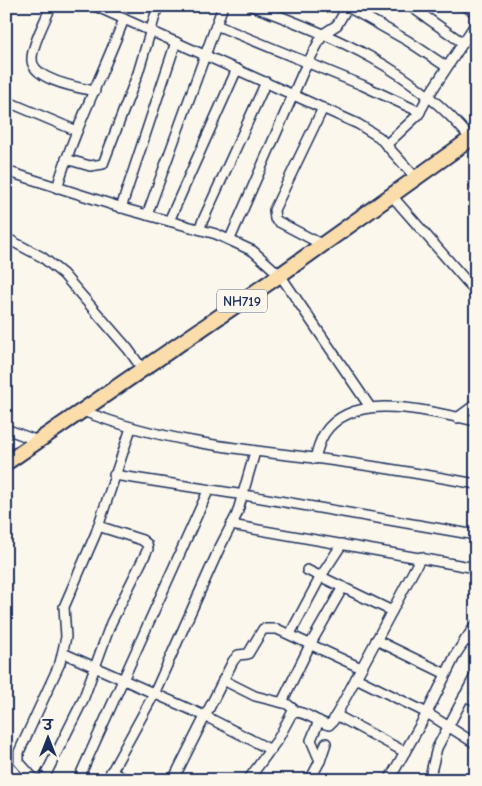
<svg xmlns="http://www.w3.org/2000/svg" width="482" height="786" font-family="'Comic Neue','Playpen Sans Deva',sans-serif">
  <rect width="100%" height="100%" fill="#fbf7ec"/>
  <filter id="ink" filterUnits="userSpaceOnUse"><feTurbulence type="fractalNoise" baseFrequency=".02" numOctaves="2"/><feDisplacementMap in="SourceGraphic" scale="10" xChannelSelector="R" yChannelSelector="G"/><feConvolveMatrix kernelMatrix="1 2 1 2 8 2 1 2 1" color-interpolation-filters="sRGB"/></filter>
  <g filter="url(#ink)">
    <g fill="none" stroke-linecap="round" stroke-linejoin="round">
      <defs>
        <g id="minor">
          <path d="M51,6C45,22 34,40 32,57C29,80 80,88 95,91"/>
          <path d="M95,6L358,124L379,137L416,178"/>
          <path d="M252,6C335,36 414,69 471,139"/>
          <path d="M410,6L463,43"/>
          <path d="M465,6L476,13"/>
          <path d="M348,7L408,41L447,67"/>
          <path d="M216,25L362,85L420,112"/>
          <path d="M6,101L77,131"/>
          <path d="M386,145L418,115L429,95L476,23"/>
          <path d="M66,159L90,166L103,164L138,73L158,6"/>
          <path d="M6,171L129,210L216,234L253,251L280,275L370,407"/>
          <path d="M475,186L476,187"/>
          <path d="M57,188C74,130 102,76 124,19"/>
          <path d="M392,196L476,292"/>
          <path d="M121,208L176,42"/>
          <path d="M147,215L223,6"/>
          <path d="M169,221L237,69"/>
          <path d="M199,229L266,82"/>
          <path d="M6,238L42,257L63,274L128,349L143,370"/>
          <path d="M230,239L303,72L323,34L337,25L348,6"/>
          <path d="M323,245L279,222L275,219L274,210L323,108"/>
          <path d="M83,411C157,440 235,449 314,458C368,465 422,474 476,484"/>
          <path d="M457,418L476,404"/>
          <path d="M6,429L38,441"/>
          <path d="M315,459C317,450 320,441 324,434C354,388 432,413 476,421"/>
          <path d="M114,475L244,495L476,535"/>
          <path d="M231,525L476,568"/>
          <path d="M307,570L392,611"/>
          <path d="M290,634L321,576L342,544"/>
          <path d="M376,640L446,674"/>
          <path d="M465,640L476,643"/>
          <path d="M63,653L205,716L271,750"/>
          <path d="M356,678L427,713L476,744"/>
          <path d="M223,680L255,696L287,704L296,711"/>
          <path d="M464,696L476,701"/>
          <path d="M282,702L311,643L343,587"/>
          <path d="M336,715L405,752"/>
          <path d="M320,761L326,743"/>
          <path d="M111,771L126,780"/>
          <path d="M35,780L19,762V752L60,663L66,637L64,607L96,533L131,428"/>
          <path d="M43,780L83,700L111,623L148,549L147,544L142,540L98,526"/>
          <path d="M78,780L208,491"/>
          <path d="M107,780L154,694L219,549L237,514L255,452"/>
          <path d="M173,780L233,661L238,655L248,654L263,629H277L361,668"/>
          <path d="M248,780L278,739L292,713C304,709 317,723 329,725L333,721L421,557"/>
          <path d="M310,780L320,761L311,740L319,721"/>
          <path d="M389,780L427,713L456,654L476,624"/>
          <path d="M429,780L437,748L476,674"/>
        </g>
        <path id="highway" d="M6,463L280,275L476,135"/>
      </defs>
      <use href="#minor" stroke="#1b2f5e" stroke-width="12"/>
      <use href="#highway" stroke="#1b2f5e" stroke-width="18"/>
      <use href="#minor" stroke="#fbf7ec" stroke-width="9"/>
      <use href="#highway" stroke="#fbddab" stroke-width="14"/>
    </g>
  </g>
  <g text-anchor="middle" stroke-width="5" stroke-linejoin="round" paint-order="stroke">
    <rect fill="#fbf7ec" stroke="#5e6b89" stroke-width="1" x="217" y="289.5" width="50" height="23" rx="4"/>
    <g font-size="14" font-weight="bold" fill="#1b2f5e">
      <text x="242" y="306">NH719</text>
    </g>
  </g>
  <rect width="482" height="786" fill="none" stroke="#fbf7ec" stroke-width="25"/>
  <rect x="12" y="12" width="457" height="761" fill="none" stroke="#1b2f5e" stroke-width="2" filter="url(#ink)"/>
  <g transform="translate(48 738)" stroke="#fbf7ec" stroke-width="4" paint-order="stroke">
  <path d="M0-4L9 19L0 12L-9 19Z" fill="#1b2f5e"/>
  <text y="-8" font-size="14" font-weight="bold" text-anchor="middle" fill="#1b2f5e">उ</text>
  </g>
</svg>
